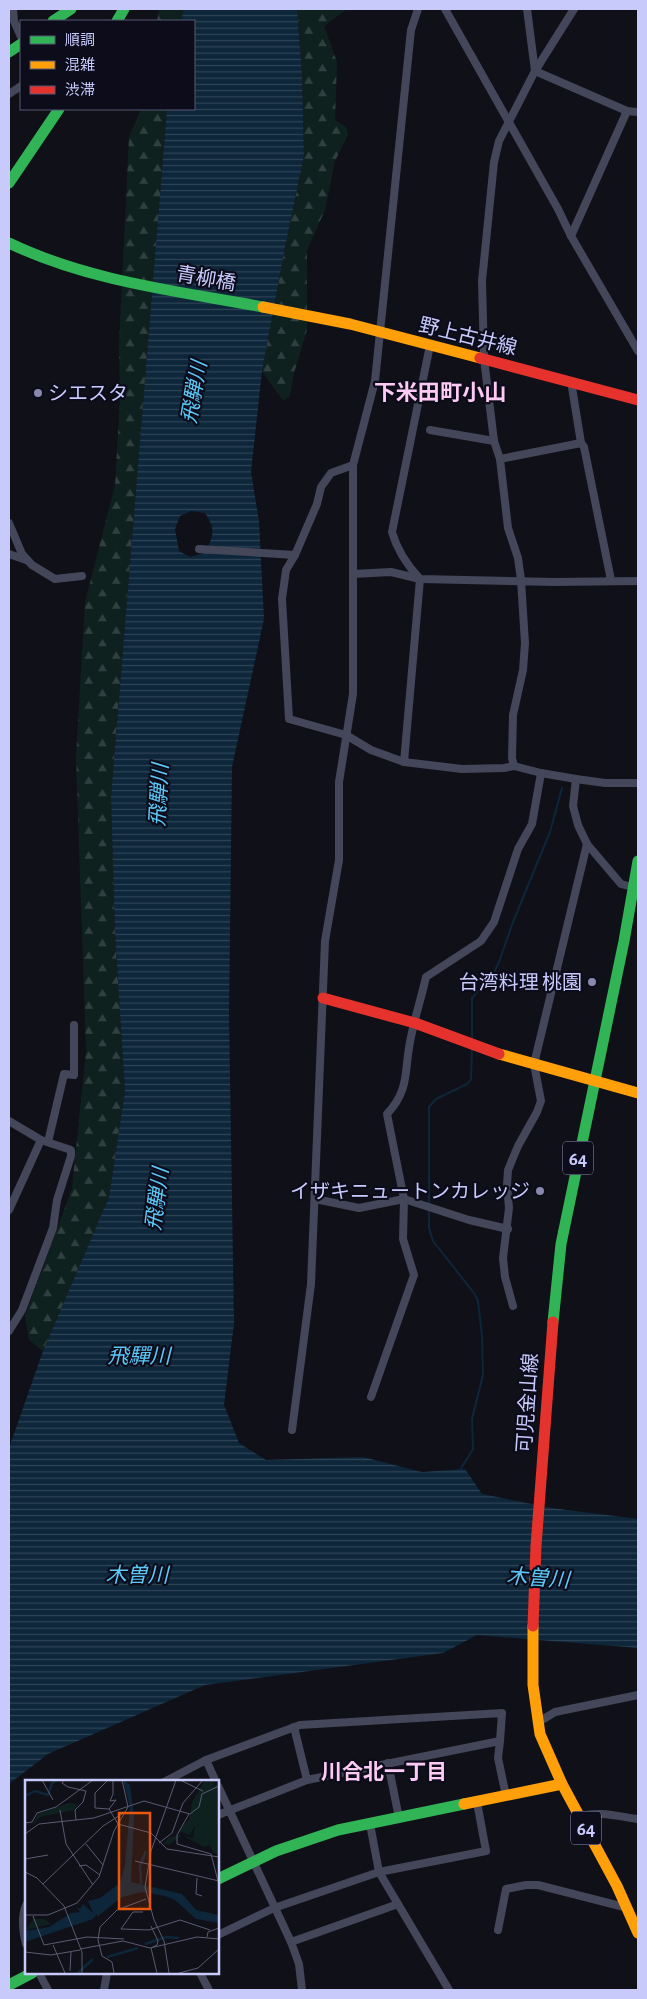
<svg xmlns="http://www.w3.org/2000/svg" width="647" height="1999" font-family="'Alegreya Sans','Noto Sans JP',sans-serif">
  <defs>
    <pattern id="forest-firs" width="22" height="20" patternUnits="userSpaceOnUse" patternTransform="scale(1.25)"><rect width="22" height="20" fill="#0f211f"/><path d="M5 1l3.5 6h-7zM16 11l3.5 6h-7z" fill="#304040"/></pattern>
    <pattern id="water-rules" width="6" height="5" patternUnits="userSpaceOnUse" patternTransform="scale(1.25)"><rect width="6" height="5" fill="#0d263a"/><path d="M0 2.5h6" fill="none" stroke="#2f4457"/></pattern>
  </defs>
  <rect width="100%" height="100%" fill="#101018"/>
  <g fill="url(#forest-firs)">
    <path d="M159,9H184L181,21H157Z"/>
    <path d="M297,9H347L324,26L337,62L335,120L346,127L348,135L335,161L325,210L307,250V330L294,373L290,396L283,401L262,371L285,247L304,156L302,73Z"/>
    <path d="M141,109H167L111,797L115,934L125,1091L109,1197L43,1351L29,1340L25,1316L72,1188L86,1051L76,758L85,602L115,485L120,400L119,344L129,137Z"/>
  </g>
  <path fill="url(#water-rules)" fill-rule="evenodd" d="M184,9H297L302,73L304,156L285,247L262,371L251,472L259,521L264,619L232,767L229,1015L234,1323L224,1405L239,1443L266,1460L363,1457L422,1472L465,1469L482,1494L552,1508L638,1519V1648L477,1635L443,1653L205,1685L48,1754L9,1784V1448L43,1351L109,1197L125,1091L115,934L111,797L167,109H194V21H181ZM191,511L205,513C216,529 214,537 204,553L190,557L179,551L175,529L180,516Z"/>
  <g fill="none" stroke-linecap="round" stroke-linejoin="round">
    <g stroke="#0d263a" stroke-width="2">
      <path d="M472,1039V998L492,976L499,962L513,922L550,832L562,788"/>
      <path d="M429,1203V1107L436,1099L467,1084L471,1079L472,1049"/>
      <path d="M429,1211V1228L433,1241L474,1293L478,1301L482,1336L483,1375L472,1419L473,1449L460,1470"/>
    </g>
    <g stroke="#444659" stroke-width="8">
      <path d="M13,9L14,21L21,37"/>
      <path d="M445,9L558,209L571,236L638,351"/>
      <path d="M527,9L535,71"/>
      <path d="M535,71L627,111L638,112"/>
      <path d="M9,94L21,86"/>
      <path d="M571,236L627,111"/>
      <path d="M571,381L581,443L584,447L611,580"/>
      <path d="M430,430L494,441"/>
      <path d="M500,459L581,443"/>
      <path d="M353,465L331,473L321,487L317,504L295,555L286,570L282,599L289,719L346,735L371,750L404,762L462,769L504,768L514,766L541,773L576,779L605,783H638"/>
      <path d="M9,523L22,554L32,565L55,579L82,576"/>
      <path d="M199,549L295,555"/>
      <path d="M9,554L26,560"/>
      <path d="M353,574L391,572L420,579L554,582L638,581"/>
      <path d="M404,762L420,579C407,565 397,550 392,532L430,345"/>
      <path d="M514,766L512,758L513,715L523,670L525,643L521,580L518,558L508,528L500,459L494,441L484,359L482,281L494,162L499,141L535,71L574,9"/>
      <path d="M576,779L573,806L578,825L587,844L621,884L636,888"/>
      <path d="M9,1121L41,1140L71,1150V1156L57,1200L53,1228L22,1310L9,1331"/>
      <path d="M48,1142L64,1074L74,1075V1025"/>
      <path d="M315,1199L359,1208L404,1199L469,1220L508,1229"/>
      <path d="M9,1210L41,1140"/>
      <path d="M513,1306L505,1277L503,1258L509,1208L507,1185L508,1170L518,1146L537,1112L541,1101L534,1064L587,844"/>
      <path d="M371,1397L414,1275L403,1239L404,1199L387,1114C410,1089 404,1072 410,1042C414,1020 421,999 426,977L481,941L494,922L518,849L532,824L541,773"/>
      <path d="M292,1430L311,1284L325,941L339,860V782L353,694V465L375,381L411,30L418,9"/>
      <path d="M537,1723L555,1712L638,1695"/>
      <path d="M294,1727L307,1780"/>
      <path d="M500,1741L498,1758L506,1796"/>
      <path d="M388,1763L399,1818"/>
      <path d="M164,1782L206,1760"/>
      <path d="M216,1782L206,1760L300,1725L502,1713L500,1741L307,1780L218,1815"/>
      <path d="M218,1786L291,1942L299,1964L302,1990"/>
      <path d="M580,1817C596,1810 621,1817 638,1819"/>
      <path d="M370,1824L379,1872L449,1990"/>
      <path d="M26,1905C21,1917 23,1932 26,1944"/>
      <path d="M498,1930L506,1889L526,1885H538L628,1908"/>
      <path d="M218,1935L274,1908L379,1872L486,1851L477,1802"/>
      <path d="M291,1942L398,1904"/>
      <path d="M39,1973L48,1990"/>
      <path d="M200,1973L209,1990"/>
      <path d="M104,1990L107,1973"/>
    </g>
    <g stroke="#30b455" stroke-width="11">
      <path d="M53,21L71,9"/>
      <path d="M117,21L124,9"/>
      <path d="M9,52L21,44"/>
      <path d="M9,183L59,109"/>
      <path d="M9,243C88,281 177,291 263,307"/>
      <path d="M553,1322L561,1244L624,941L638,861"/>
      <path d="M218,1879L276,1851L338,1830L464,1804"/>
      <path d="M9,1985L32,1973"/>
    </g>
    <g stroke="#ff9f0a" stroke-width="11">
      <path d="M263,307L350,324L480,358"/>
      <path d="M499,1054L638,1093"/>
      <path d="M533,1626V1685L540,1734L562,1784L617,1886L638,1933"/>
      <path d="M464,1804L562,1784"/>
    </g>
    <g stroke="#e5322d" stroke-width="11">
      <path d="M480,358L638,400"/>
      <path d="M323,998L415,1023L499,1054"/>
      <path d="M533,1626L536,1546L553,1322"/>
    </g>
  </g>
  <g fill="#8889ac" stroke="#0c0c1b" stroke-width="2">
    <circle cx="38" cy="393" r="5"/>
    <circle cx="592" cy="982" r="5"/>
    <circle cx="540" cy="1191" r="5"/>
  </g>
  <g text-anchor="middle" stroke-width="4.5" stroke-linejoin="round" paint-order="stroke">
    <g fill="#0c0c1b" stroke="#9091b8" stroke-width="1">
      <rect x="563" y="1141.5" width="30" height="33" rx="4"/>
      <rect x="571" y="1811.5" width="30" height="33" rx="4"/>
    </g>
    <g font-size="19" font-weight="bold" fill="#c8cafc">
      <text x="578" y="1165">64</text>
      <text x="586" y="1835">64</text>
    </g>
    <g font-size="20" fill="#c8cafc" stroke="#0c0c1b">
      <text transform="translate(206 278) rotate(10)" y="7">青柳橋</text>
      <text transform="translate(468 336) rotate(14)" y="7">野上古井線</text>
      <text transform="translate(527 1403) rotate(-86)" y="7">可児金山線</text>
    </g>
    <g font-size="20" fill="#c8cafc" stroke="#0c0c1b" text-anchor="end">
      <text x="48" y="400" text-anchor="start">シエスタ</text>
      <text x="582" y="989">台湾料理 桃園</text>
      <text x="530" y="1198">イザキニュートンカレッジ</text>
    </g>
    <g font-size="21" font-style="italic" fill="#5bc8f7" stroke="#0c0c1b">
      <text transform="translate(194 392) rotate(-80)" y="7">飛騨川</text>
      <text transform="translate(159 795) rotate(-87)" y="7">飛騨川</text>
      <text transform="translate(157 1199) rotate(-83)" y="7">飛騨川</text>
      <text x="139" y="1363">飛驒川</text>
      <text x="137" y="1582">木曽川</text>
      <text transform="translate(538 1578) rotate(4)" y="7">木曽川</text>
    </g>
    <g font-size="21" font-weight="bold" fill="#fccaf2" stroke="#0c0c1b">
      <text x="384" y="1779">川合北一丁目</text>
    </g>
    <g font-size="22" font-weight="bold" fill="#fccaf2" stroke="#0c0c1b">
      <text x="440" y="400">下米田町小山</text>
    </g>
  </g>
  <g transform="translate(25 1780)">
    <rect width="194" height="194" fill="#101018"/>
    <path d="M180,0H189L188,7L192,4L189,0H194V75L188,72L185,65L179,67L157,55L145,64H138L144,58L155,55L168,58L170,45L165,55L154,51L164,39L167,22ZM44,23L52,24L49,30L15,37L8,45L13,34Z" fill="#0f211f"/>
    <path d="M8,139H19L26,144L1,150Z" fill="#0f211f"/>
    <path d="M98,0L105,5L109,37L106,102L157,114L171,130L194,135V143L171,139L150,120L140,116L117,112L97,117L72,137V134L68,139L0,162V151L24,147L46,133L55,132L51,127L55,129L58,124L68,133L63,121L75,118L95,103L100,85L105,27Z" fill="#0d263a"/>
    <path fill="none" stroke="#0d263a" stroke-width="2.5" d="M0,16L10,11L23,15L27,3L32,0M116,104L115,86L121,71M120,164L141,157L154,158M82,177L113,168M53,193L68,179"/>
    <path fill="none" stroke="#5a5a73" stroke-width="1" d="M17,0L28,20M39,0L37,3L43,7L61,11L58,22L50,30L51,40M83,0L70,13V28L84,29M88,0V14L85,21L91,20L84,29L93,44L126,53L142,69L194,77M155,0L178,11M35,30L41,64L68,105M164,34L152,55V64L186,74L194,105M0,43L7,42L12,33L31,27L68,0M0,54L14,44L69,38L119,21L165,34L174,27L177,14L194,6M134,63L147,53L158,23L178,0M61,64L78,85M0,79L23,75M110,81L194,101M54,86L61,85L75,95M0,92L12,98L39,126L57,172V193M172,98L171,114L177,116M18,104L78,46L100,32M0,135H23L52,123L74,97L89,51L103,27L97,0M8,136L19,165L62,157L99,159M126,146L133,161L132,165L126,168L132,193M96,149L124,150L155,140L185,150M96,149L108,132H118M182,157L183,152L194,148M28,165L40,193M55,169L98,161L125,168L172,157L194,159M0,172L26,175L55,170M45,191L46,172M89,193L87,182L77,176L73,160L75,147L92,130L121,119M144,193L139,161L129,140L120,107L126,71L151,0M154,193L173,188L194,169"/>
    <path fill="#e8590c" fill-opacity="0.15" stroke="#e8590c" stroke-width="2.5" d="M94,33H125V129H94Z"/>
    <rect width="194" height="194" fill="none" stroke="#c8cafc" stroke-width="2.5"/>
  </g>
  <rect width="647" height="1999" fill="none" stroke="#c8cafc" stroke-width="20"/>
  <rect x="20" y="20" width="175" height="90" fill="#0c0c1b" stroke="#575875"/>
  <rect x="30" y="36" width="25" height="8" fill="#30b455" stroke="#575875"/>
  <text x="65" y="45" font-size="15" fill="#c8cafc">順調</text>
  <rect x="30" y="61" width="25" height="8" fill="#ff9f0a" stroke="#575875"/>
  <text x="65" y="70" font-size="15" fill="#c8cafc">混雑</text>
  <rect x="30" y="86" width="25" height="8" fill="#e5322d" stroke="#575875"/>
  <text x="65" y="95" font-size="15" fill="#c8cafc">渋滞</text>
</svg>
